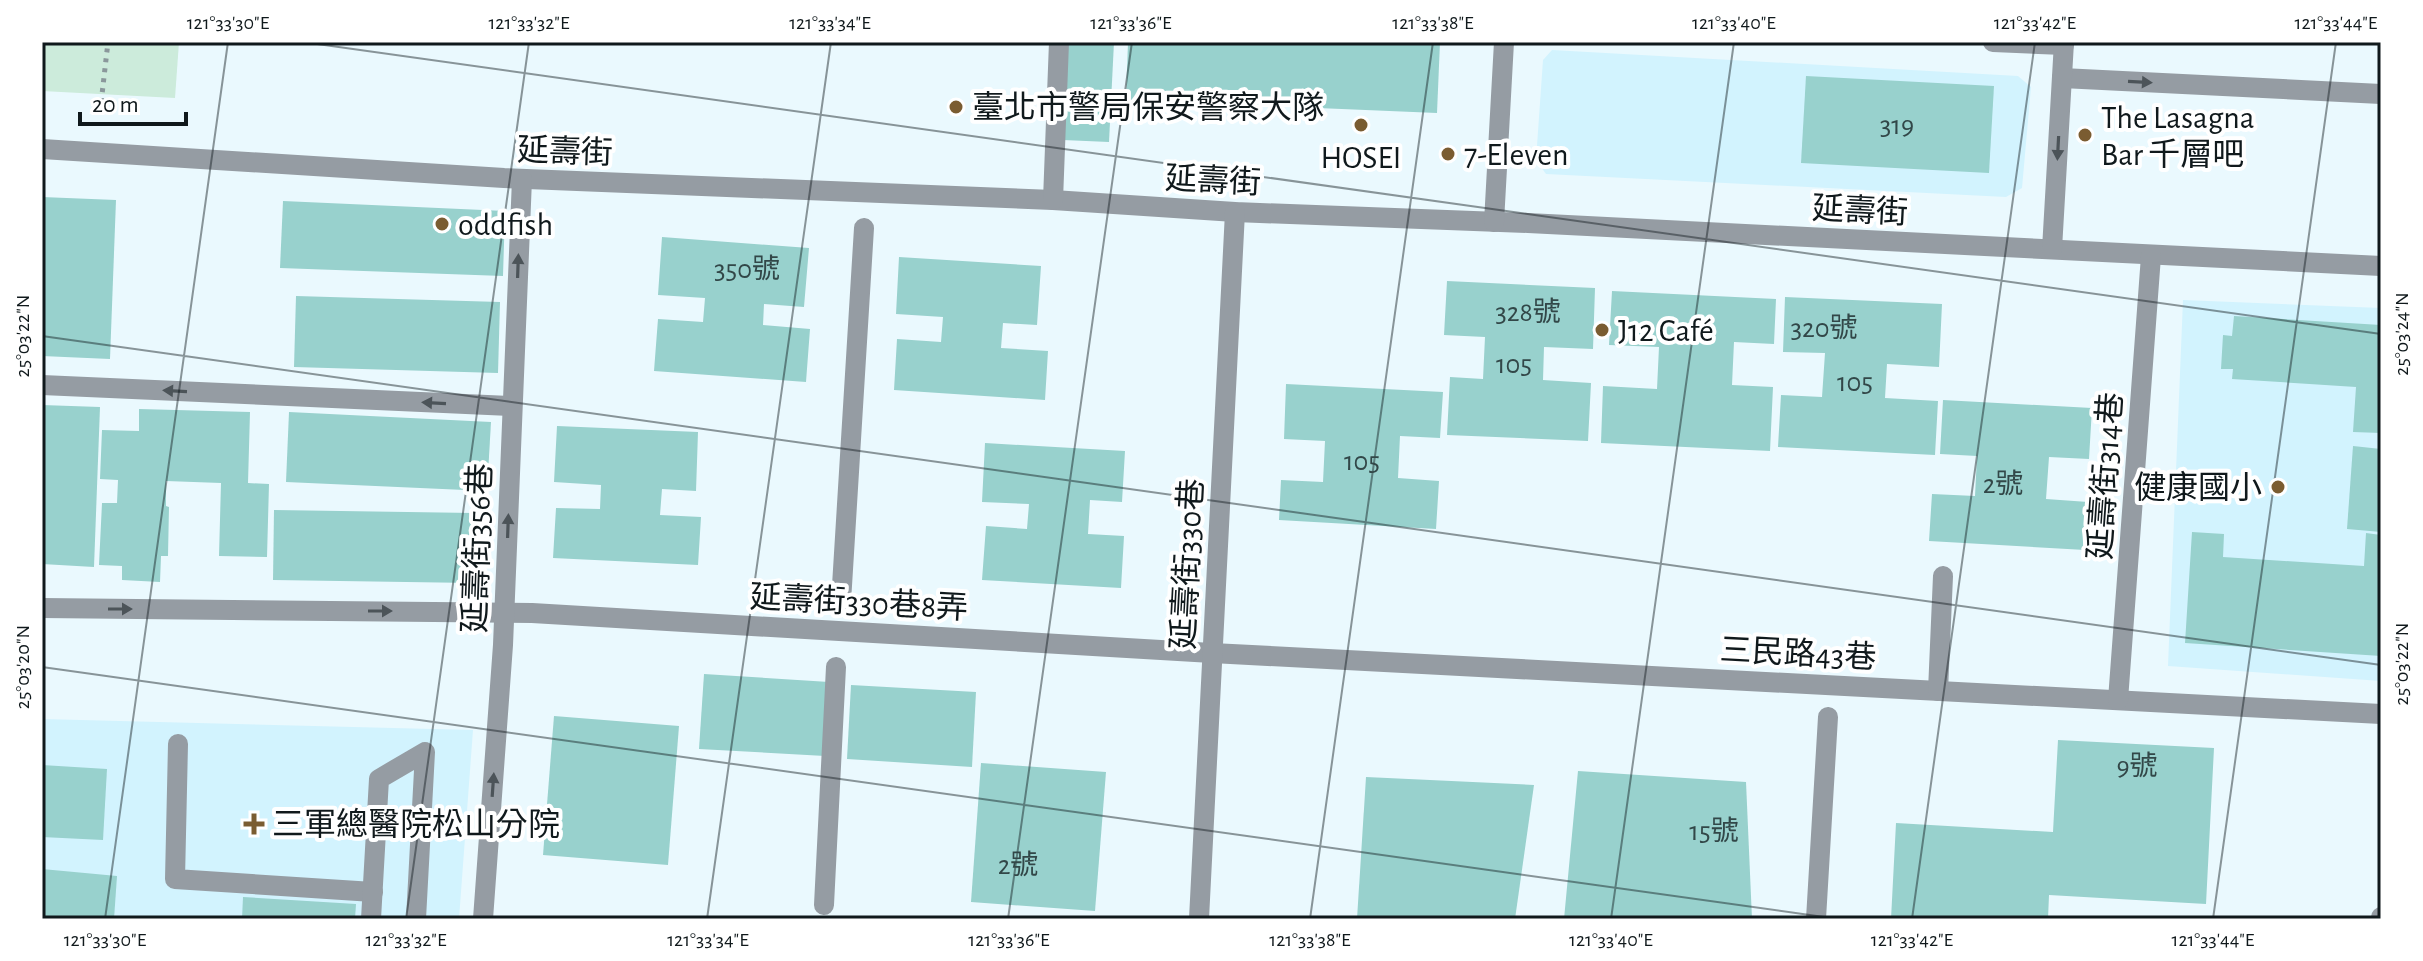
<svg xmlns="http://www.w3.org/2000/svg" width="2423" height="961" font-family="'Alegreya Sans','Noto Sans TC',sans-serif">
  <rect width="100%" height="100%" fill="#eaf9fe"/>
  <g fill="#d2f3fe">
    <path d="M1552,50L2018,76L2031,87L2022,188L2006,197L1546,174L1536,160L1543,60Z"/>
    <path d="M2183,300L2381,308V681L2168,666Z"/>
    <path d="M42,719L473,730L459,919H42Z"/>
  </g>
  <path fill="#ccebdb" d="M43,42H179L175,98L42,91Z"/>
  <g fill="#98d1cd">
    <path d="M1067,42H1114L1109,142L1063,140Z"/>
    <path d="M1128,42H1440L1437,113L1126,100Z"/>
    <path d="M1806,76L1994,86L1989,173L1801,163Z"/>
    <path d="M42,197L116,200L110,359L42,356Z"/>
    <path d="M283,201L505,211L503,276L280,268Z"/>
    <path d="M662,237L809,248L804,307L764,304L763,325L810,329L806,382L654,371L658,319L703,322L705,298L658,295Z"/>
    <path d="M899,257L1041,266L1037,325L1003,323L1001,348L1048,351L1045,400L894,390L897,339L941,342L943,317L896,314Z"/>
    <path d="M1447,281L1595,288L1593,349L1544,347L1543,380L1591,383L1588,441L1447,435L1450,377L1483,379L1485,337L1444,335Z"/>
    <path d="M1612,291L1776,299L1774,344L1734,342L1732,385L1773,387L1770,451L1601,443L1603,386L1657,389L1659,347L1609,345Z"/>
    <path d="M296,296L500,302L498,373L294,367Z"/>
    <path d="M1785,297L1942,304L1939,367L1887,364L1885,398L1938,401L1935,455L1778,447L1781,395L1822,397L1825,353L1783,352Z"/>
    <path d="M2234,316L2381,325V433L2353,432L2356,387L2232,379L2233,369H2221L2223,335L2232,336Z"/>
    <path d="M1286,384L1443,392L1440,438L1400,436L1398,478L1439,481L1436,529L1279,520L1281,480L1323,482L1325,441L1284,439Z"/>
    <path d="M1943,400L2092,408L2089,459L2049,457L2046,499L2088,502L2085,550L1929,541L1932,494L1975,496L1977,456L1940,454Z"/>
    <path d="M42,405L100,407L94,567L42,564Z"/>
    <path d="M139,409L250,412L248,483L269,484L267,557L219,556L221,483L166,481V506L169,507L168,556H161L160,582L122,580V566L99,565L102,503H117L118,480L100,479L102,430L139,431Z"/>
    <path d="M289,412L491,422L487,491L286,482Z"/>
    <path d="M557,426L698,432L696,491L662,489L660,515L701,517L698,565L553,558L556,508L600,509L601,485L554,482Z"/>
    <path d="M985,443L1125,451L1122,502L1090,500L1088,534L1124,536L1121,588L982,580L986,526L1027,529L1029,504L982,502Z"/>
    <path d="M2353,446L2381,449V532L2347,529Z"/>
    <path d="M274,510L474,513L473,583L273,580Z"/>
    <path d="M2192,532L2224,534L2223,557L2364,566L2366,533L2381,535V656L2185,643Z"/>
    <path d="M704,674L829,682L825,756L699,749Z"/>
    <path d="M851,685L976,692L972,767L847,759Z"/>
    <path d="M554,716L679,726L668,865L543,855Z"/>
    <path d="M2058,740L2214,748L2206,904L2049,895L2048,919H1891L1896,823L2053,832Z"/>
    <path d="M981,763L1106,772L1095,911L971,902Z"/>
    <path d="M42,765L107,769L103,840L42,837Z"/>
    <path d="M1578,771L1746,782L1752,919H1564Z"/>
    <path d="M1366,777L1534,785L1515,919H1357Z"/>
    <path d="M42,869L117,876L114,919H42Z"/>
    <path d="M243,897L356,904L355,919H242Z"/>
  </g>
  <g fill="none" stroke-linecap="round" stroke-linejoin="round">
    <path stroke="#8a979b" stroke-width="5" stroke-dasharray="4 6" stroke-linecap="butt" d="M100,112L108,42"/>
    <g stroke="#959ca3" stroke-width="20">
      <path d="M1993,42L2064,45"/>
      <path d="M2062,78L2381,94"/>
      <path d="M42,149L504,178L1053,200L1235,212L1528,223L2381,266"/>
      <path d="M1053,200L1059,42"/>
      <path d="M1494,222L1504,42"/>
      <path d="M2052,249L2064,42"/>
      <path d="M42,385L512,406"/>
      <path d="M841,602L864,228"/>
      <path d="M42,608L532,613L1212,653L2381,714"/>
      <path d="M1938,691L1943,576"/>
      <path d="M2118,700L2151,256"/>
      <path d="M178,744L175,879L373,892"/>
      <path d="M824,905L836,667"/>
      <path d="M371,919L379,779L425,752L416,919"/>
      <path d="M483,919L503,645L522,179"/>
      <path d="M1199,919L1235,212"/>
      <path d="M1816,919L1828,717"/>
      <path d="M2381,919V917"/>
    </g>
  </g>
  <defs><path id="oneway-solid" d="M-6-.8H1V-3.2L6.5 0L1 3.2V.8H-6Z" transform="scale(2)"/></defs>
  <g fill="#4c5459">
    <use href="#oneway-solid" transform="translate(2140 82) rotate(3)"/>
    <use href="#oneway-solid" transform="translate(2058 148) rotate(93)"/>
    <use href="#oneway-solid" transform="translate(518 266) rotate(-88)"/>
    <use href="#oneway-solid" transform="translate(175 391) rotate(-177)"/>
    <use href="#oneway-solid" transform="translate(434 403) rotate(-177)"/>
    <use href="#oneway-solid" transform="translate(508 526) rotate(-88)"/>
    <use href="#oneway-solid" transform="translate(120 609)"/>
    <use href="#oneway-solid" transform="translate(380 611)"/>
    <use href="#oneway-solid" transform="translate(493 785) rotate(-86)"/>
  </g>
  <path fill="none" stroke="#10191c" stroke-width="2" stroke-opacity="0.45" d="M303,42L2381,334M42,336L2381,665M42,667L1838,919M105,919L228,42M406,919L529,42M707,919L831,42M1008,919L1132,42M1310,919L1433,42M1611,919L1734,42M1912,919L2035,42M2213,919L2336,42"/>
  <g fill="#7a5c31" stroke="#fff" stroke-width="3">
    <circle cx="956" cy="107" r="8"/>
    <circle cx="1361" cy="125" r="8"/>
    <circle cx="2085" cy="135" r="8"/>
    <circle cx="1448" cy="154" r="8"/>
    <circle cx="442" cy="224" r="8"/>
    <circle cx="1602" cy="330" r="8"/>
    <circle cx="2278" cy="487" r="8"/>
    <path d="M250 812h8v8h8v8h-8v8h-8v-8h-8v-8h8z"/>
  </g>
  <g text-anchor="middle" stroke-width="8" stroke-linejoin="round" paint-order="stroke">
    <g font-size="28" fill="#324748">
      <text x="1897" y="134">319</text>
      <text x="747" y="278">350號</text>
      <text x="1528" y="321">328號</text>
      <text x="1824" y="337">320號</text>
      <text x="1514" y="373">105</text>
      <text x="1855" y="391">105</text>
      <text x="1362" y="470">105</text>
      <text x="2003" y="493">2號</text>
      <text x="2137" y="775">9號</text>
      <text x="1714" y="840">15號</text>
      <text x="1018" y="874">2號</text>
    </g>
    <g font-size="32" fill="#10191c" stroke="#fff" text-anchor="start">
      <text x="972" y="118">臺北市警局保安警察大隊</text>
      <text x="2101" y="128">The Lasagna<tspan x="2101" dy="37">Bar 千層吧</tspan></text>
      <text x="1464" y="165">7-Eleven</text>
      <text x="1361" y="168" text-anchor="middle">HOSEI</text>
      <text x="458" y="235">oddfish</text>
      <text x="1618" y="341">J12 Café</text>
      <text x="2262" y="498" text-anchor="end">健康國小</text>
      <text x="272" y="835">三軍總醫院松山分院</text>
    </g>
    <g font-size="32" fill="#10191c" stroke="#fff">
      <text transform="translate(565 151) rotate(2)" y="11">延壽街</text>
      <text transform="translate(1213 180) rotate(3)" y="11">延壽街</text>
      <text transform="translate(1860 210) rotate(3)" y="11">延壽街</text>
      <text transform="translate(2105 476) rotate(-86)" y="11">延壽街314巷</text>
      <text transform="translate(477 548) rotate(-88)" y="11">延壽街356巷</text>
      <text transform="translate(1187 564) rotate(-87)" y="11">延壽街330巷</text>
      <text transform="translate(859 602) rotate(3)" y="11">延壽街330巷8弄</text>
      <text transform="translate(1798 653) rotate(3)" y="11">三民路43巷</text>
    </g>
  </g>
  <rect width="2423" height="961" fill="none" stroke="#ffffff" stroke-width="88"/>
  <path d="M80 112v12h106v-12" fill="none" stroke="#10191c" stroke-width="4"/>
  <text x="92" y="112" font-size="24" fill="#10191c" stroke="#ffffff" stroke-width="6" paint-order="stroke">20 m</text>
  <rect x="44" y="44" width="2335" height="873" fill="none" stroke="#10191c" stroke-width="3"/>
  <g font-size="20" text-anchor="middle" fill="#10191c">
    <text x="228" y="29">121°33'30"E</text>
    <text x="529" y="29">121°33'32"E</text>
    <text x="830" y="29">121°33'34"E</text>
    <text x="1131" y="29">121°33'36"E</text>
    <text x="1433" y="29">121°33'38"E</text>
    <text x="1734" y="29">121°33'40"E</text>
    <text x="2035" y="29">121°33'42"E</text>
    <text x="2336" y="29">121°33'44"E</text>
    <text transform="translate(2401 334) rotate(-90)" y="7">25°03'24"N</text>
    <text transform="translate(22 336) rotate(-90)" y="7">25°03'22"N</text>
    <text transform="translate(2401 664) rotate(-90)" y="7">25°03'22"N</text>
    <text transform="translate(22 667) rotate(-90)" y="7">25°03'20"N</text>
    <text x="105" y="946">121°33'30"E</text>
    <text x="406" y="946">121°33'32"E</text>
    <text x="708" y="946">121°33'34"E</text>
    <text x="1009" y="946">121°33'36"E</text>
    <text x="1310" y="946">121°33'38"E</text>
    <text x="1611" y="946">121°33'40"E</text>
    <text x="1912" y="946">121°33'42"E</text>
    <text x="2213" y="946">121°33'44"E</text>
  </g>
</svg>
